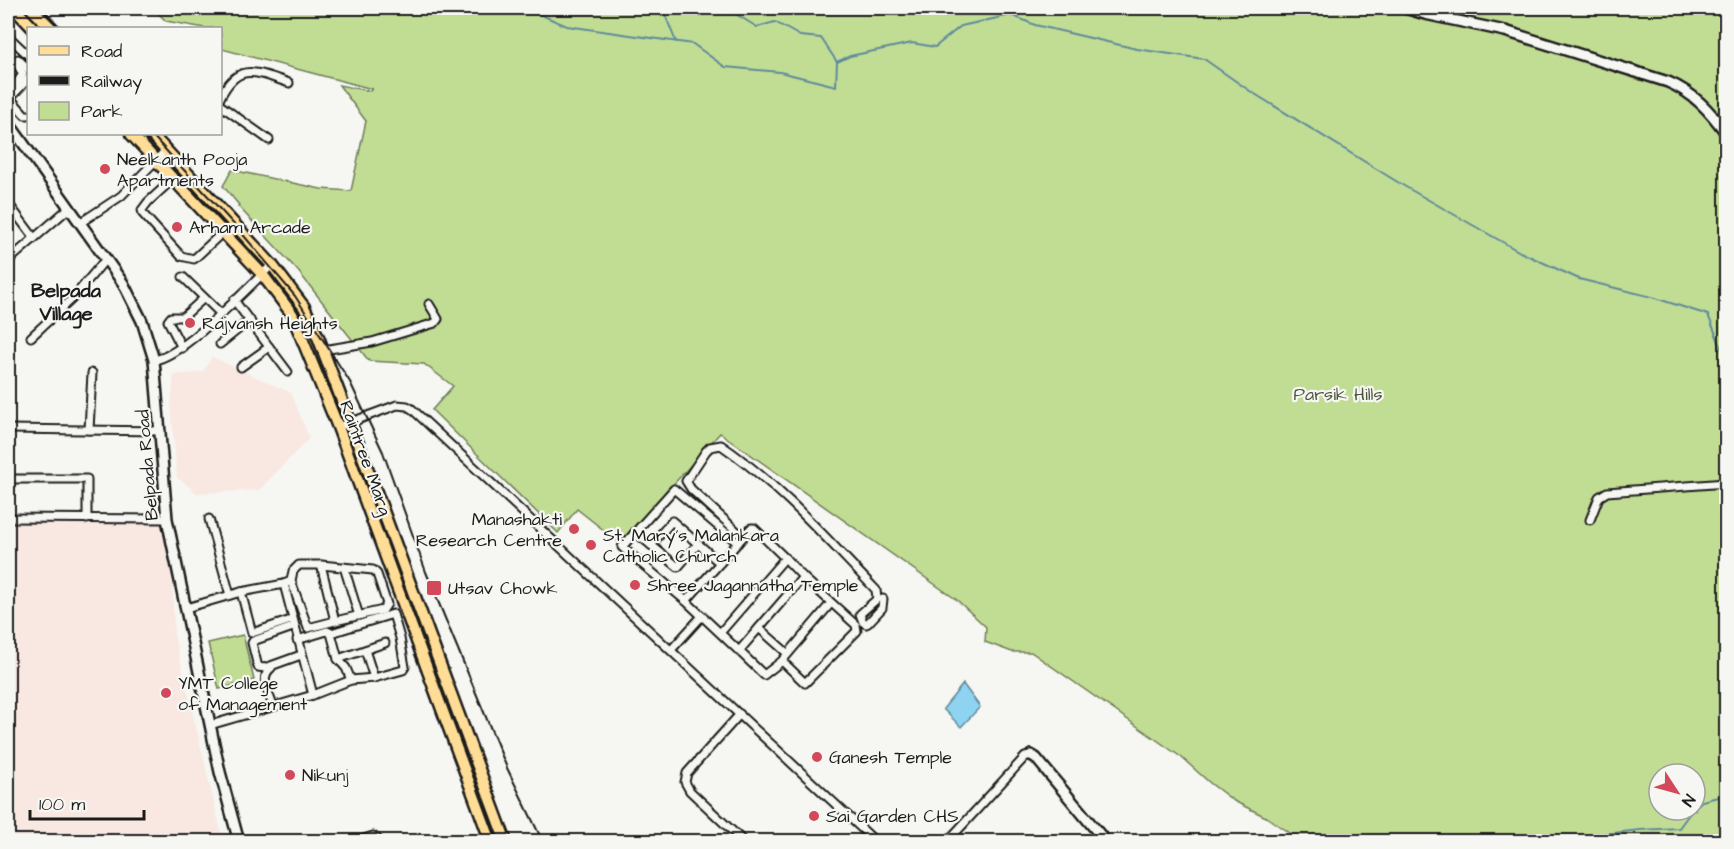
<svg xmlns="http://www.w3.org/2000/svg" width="1734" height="849" font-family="'Architects Daughter',sans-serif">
  <rect width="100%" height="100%" fill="#f6f6f2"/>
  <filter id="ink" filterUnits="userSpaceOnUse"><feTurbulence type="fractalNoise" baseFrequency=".0167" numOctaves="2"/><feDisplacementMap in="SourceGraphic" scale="12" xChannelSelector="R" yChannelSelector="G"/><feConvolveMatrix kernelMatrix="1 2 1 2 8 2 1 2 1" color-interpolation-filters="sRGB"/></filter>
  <g filter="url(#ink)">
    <g fill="#f9e7e1">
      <path d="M212,357L291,393L309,438L259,490L197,493L177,477L171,406L174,375L203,372Z"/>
      <path d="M170,515L174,635L223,841H8V521Z"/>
    </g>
    <g fill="#c1dd94" stroke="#6e7c58" stroke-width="1.5" fill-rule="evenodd">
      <path d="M153,8H1726V841H1301L1266,817L1234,801L1210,783L1181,757L1031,652H1012L985,642L986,627L957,600L720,433L620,543L577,509L558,533L432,410L453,386L424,364L369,361L298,271L238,206L239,205L223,186L232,170L321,189L351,191L366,121L339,85L370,91L372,89L222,49L220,28H205L166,21ZM1659,774H1695V810H1659Z"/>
      <path d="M243,635L254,680L219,689L208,643Z"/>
    </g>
    <path fill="#8ed3f0" stroke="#608a9b" stroke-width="1.5" d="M963,684L980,707L961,727L943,709Z"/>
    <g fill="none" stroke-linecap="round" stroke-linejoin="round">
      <g stroke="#608a9b" stroke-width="2">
        <path d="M525,8L567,26L693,44L725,67L780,72L836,86L837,62L850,56L912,43L935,47L961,26L1011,15L1035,25L1137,49L1204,59L1250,91L1404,186L1520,252L1579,279L1652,297L1708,315L1726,359"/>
        <path d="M657,8L664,12L676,42"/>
        <path d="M726,8L757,27L775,22L800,36L821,38L837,62"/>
        <path d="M1695,807L1702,801L1726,795"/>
        <path d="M1505,842L1536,836L1568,838L1640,830L1679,828L1692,810"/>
      </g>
      <defs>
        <g id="street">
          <path d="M8,36L28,55"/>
          <path d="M10,63L18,59L28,69"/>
          <path d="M8,66L14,63L18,66L23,74L16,84L8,89"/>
          <path d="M10,98L25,115H28"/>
          <path d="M220,98C238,61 256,72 289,83"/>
          <path d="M8,100L28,79"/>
          <path d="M220,105L269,140"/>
          <path d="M8,139L15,133"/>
          <path d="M173,179L148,202L142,210L143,214L181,256L194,259L223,232"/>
          <path d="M8,203L34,238"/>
          <path d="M80,223L121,196L166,150"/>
          <path d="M8,261L69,208"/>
          <path d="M183,277L220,313"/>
          <path d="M234,300L288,372"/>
          <path d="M31,337L72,299L105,260"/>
          <path d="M220,344L250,320"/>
          <path d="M182,348L168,321L171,317H183L204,298"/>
          <path d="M323,350L372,342L435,323L438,319L429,304"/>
          <path d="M154,360C184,356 247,288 272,265"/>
          <path d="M241,367L269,347"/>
          <path d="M338,427L397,405L407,406L412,409L876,842"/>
          <path d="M8,429L161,431"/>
          <path d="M89,430L92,373"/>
          <path d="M8,479H87V519"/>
          <path d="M8,518L167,519"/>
          <path d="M209,519L230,595"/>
          <path d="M1590,520L1599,497L1607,492L1726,483"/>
          <path d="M635,532L678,567L698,544"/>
          <path d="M743,537L751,528H754L785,558"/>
          <path d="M651,545L672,521L720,563"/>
          <path d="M321,565L373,570L377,574L387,604L383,610L335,621"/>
          <path d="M344,567L359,616"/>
          <path d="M284,584L291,581L293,571L299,565H321L335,621L308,628L291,581"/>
          <path d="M241,592L252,633L291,620"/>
          <path d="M686,601L743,537L691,489L686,481L706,451L710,447L721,445C782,487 825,537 876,590L877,599L860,614L863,622L866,624L868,623L882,608L883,599"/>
          <path d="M186,608L241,592L284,584L313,695"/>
          <path d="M293,627L253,641L252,643L258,667L265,668L301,655"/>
          <path d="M759,628L787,653"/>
          <path d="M331,633L338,659L346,668L351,680"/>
          <path d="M720,633L785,558L803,577L739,651L686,601L622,547L674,489L738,543"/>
          <path d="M365,650L374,678"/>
          <path d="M671,650L702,616"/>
          <path d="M739,651L764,675L782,661L831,603"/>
          <path d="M338,659L385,643"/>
          <path d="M782,661L805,683L857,631L856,625L803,577"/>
          <path d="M271,668C259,677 269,693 273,706"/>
          <path d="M740,714L687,773L685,782L690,791L744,842"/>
          <path d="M210,725L313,695L351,680L374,678L403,670L405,667L400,638L393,614L331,633L327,631L297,640"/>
          <path d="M354,842L373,836L381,842"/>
          <path d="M947,842L1025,757L1031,755"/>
        </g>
        <g id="secondary">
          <path d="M1405,8L1425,14L1505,31L1668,82C1694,93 1710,111 1726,133"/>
          <path d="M8,122L123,283L142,321L154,360L167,519L220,772L239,842"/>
          <path d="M1031,755L1036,758L1106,842"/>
        </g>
        <g id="primary">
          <path d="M14,8L33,28"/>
          <path d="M31,8L51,28"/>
          <path d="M131,134L262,274L292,314L338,427L491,842"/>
          <path d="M151,134L272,265L304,307L318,337L350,422L506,842"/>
        </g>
      </defs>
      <use href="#street" stroke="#1c1c1c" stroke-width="11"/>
      <use href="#secondary" stroke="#1c1c1c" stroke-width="14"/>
      <use href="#primary" stroke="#1c1c1c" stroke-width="15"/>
      <use href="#street" stroke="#f6f6f2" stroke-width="7"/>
      <use href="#secondary" stroke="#f6f6f2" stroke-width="9"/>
      <use href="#primary" stroke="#ffdd96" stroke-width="10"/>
      <g stroke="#1c1c1c" stroke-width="2">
        <path d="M42,8L61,28"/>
        <path d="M151,134L239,230L295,296L350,382L383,452L426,572L507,768L543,842"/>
      </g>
    </g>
  </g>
  <g fill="#d1495b" stroke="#f6f6f2" stroke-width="2">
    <circle cx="105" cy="169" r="6"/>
    <circle cx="177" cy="227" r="6"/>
    <circle cx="190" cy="323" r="6"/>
    <circle cx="574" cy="529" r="6"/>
    <circle cx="591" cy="545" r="6"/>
    <circle cx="635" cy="585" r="6"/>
    <rect x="426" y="580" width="16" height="16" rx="3"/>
    <circle cx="166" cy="693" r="6"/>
    <circle cx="817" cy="757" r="6"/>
    <circle cx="290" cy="775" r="6"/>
    <circle cx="814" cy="816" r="6"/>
  </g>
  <g text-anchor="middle" stroke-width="4.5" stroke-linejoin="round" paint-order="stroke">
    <g font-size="18" fill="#1c1c1c" stroke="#f6f6f2" text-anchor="start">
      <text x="117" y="165">Neelkanth Pooja<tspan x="117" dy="21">Apartments</tspan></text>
      <text x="189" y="233">Arham Arcade</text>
      <text x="202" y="329">Rajvansh Heights</text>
      <text x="562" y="525" text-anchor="end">Manashakti<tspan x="562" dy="21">Research Centre</tspan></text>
      <text x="603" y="541">St. Mary's Malankara<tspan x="603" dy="21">Catholic Church</tspan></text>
      <text x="647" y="591">Shree Jagannatha Temple</text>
      <text x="448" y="594">Utsav Chowk</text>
      <text x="178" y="689">YMT College<tspan x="178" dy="21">of Management</tspan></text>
      <text x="829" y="763">Ganesh Temple</text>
      <text x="302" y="781">Nikunj</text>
      <text x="826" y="822">Sai Garden CHS</text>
    </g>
    <g font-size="18" fill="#4e5640" stroke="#f6f6f2">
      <text x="1338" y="400">Parsik Hills</text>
    </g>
    <g font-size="18" fill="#1c1c1c" stroke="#f6f6f2">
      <text transform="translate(366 458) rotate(70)" y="6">Raintree Marg</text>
      <text transform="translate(147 465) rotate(-95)" y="6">Belpada Road</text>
    </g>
    <g font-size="20" font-weight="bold" fill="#1c1c1c" stroke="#f6f6f2">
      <text x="66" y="297">Belpada<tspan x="66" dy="23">Village</tspan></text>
    </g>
  </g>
  <rect width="1734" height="849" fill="none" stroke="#f6f6f2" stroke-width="30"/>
  <rect x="15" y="15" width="1704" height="819" fill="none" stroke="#1c1c1c" stroke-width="2" filter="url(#ink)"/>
  <rect x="27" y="27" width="195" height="108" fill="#f6f6f2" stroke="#9f9f9c" stroke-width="1.5"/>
  <rect x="39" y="46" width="30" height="9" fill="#ffdd96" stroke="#9f9f9c" stroke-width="1.5"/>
  <text x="81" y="57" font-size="18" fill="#1c1c1c">Road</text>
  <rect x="39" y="76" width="30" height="9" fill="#1c1c1c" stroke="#9f9f9c" stroke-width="1.5"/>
  <text x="81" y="87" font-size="18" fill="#1c1c1c">Railway</text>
  <rect x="39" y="102" width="30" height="18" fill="#c1dd94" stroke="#9f9f9c" stroke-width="1.5"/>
  <text x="81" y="117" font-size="18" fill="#1c1c1c">Park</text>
  <g transform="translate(1677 792) rotate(126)"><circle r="28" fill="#f6f6f2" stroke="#9f9f9c" stroke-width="1.5"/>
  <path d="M0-4.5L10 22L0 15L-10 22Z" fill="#d1495b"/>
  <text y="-9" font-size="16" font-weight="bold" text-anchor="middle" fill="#1c1c1c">N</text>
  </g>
  <path d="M30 810v9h114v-9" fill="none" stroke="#1c1c1c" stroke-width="3"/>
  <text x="39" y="810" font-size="18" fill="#1c1c1c" stroke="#f6f6f2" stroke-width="4.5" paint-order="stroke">100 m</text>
</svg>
